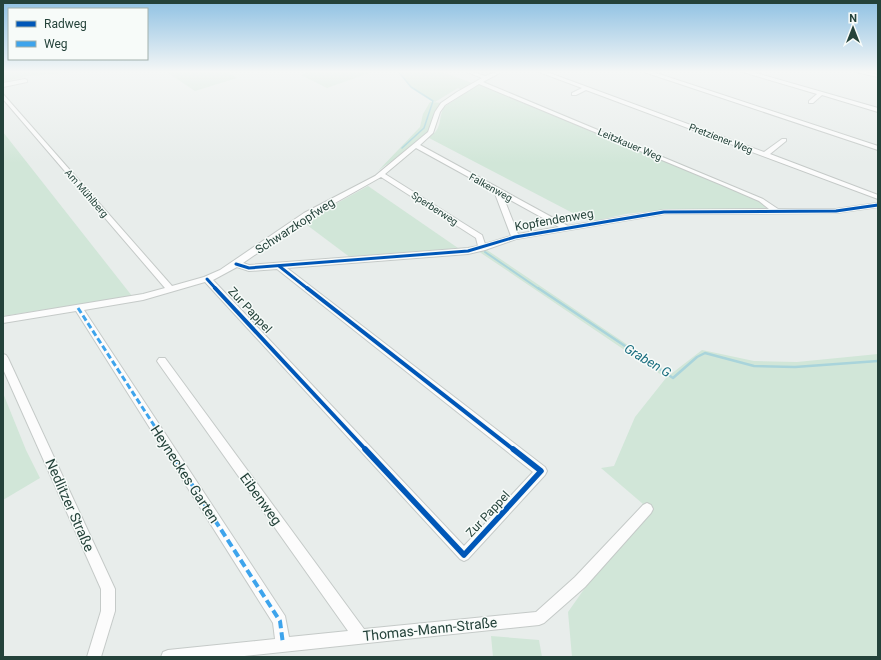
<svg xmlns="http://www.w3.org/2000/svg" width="881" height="660" font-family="Roboto,sans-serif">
  <rect width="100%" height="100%" fill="#e8edeb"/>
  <g fill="#d1e6d8">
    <path d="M3,71H92L28,76L3,82Z"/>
    <path d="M165,71H225L237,78L195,91Z"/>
    <path d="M311,71H375L327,88L301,75Z"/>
    <path d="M399,71H440L472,83L462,90L458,88L435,102L412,87Z"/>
    <path d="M479,84L760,201L767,209L663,210L626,214L590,222L429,138C444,126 437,121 444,107Z"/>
    <path d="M430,102L443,103C430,113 436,120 429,130C420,142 391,161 378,171L420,127L423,114Z"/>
    <path d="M3,132L132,296L3,316Z"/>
    <path d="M368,186L458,248L351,258L303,222Z"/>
    <path d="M487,250L671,374L702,350L754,361L797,362L878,354V657H572L568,612L587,585L650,510L601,468L614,466L635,417L666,378L478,251Z"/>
    <path d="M3,393L26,450L40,478L3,500Z"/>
    <path d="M491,636L539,640L542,657H493Z"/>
  </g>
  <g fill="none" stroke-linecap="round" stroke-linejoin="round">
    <path stroke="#a9d4db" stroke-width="1.5" d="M398,71L411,87L433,101L424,128L402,148"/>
    <path stroke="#a9d4db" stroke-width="2" d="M485,252L539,289"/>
    <path stroke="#a9d4db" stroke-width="2.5" d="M538,288L673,378L697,357L705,353L754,366L795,367L878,361"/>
    <defs>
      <g id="minor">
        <path d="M465,71H470L485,76L498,71H503L483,82L763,199L778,209H836L878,203V207L836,213L664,214L516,239L485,250L468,254L287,268L545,467L547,471L545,475L468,559L464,561L460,559L205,282L143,300L84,310L285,616L289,637L348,631L159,364L157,361L159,358H165L364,629L536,612L575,577L643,505L647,503L651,505L653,509L651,513L585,587L544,623L539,625L235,657H161L163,652L168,650L275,639L273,623L76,311L3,323V317L143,294L165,288L3,99V94L172,286L204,277L220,270L304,213L375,176L428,132L435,112L441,103L457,92L482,78ZM479,84L722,185L759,201L769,209L664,210L568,226L420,145L433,133L440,112L445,105ZM416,148L494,191L511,236L485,244L482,235L385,174ZM381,177L476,238L478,246L468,248L249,265L243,263L310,217ZM503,196L559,227L518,234ZM237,267L249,271L277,269L533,472L464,546L213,280Z"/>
        <path d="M539,71H544L764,152L782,139H786V141L770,154L878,195V199L586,90L576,95H572V93L582,88L539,72Z"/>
        <path d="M644,71H650L878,146V150L644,72Z"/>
        <path d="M743,71H749L878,108V112L822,95L813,103H809V101L817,94L743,72Z"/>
        <path d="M856,71H862L878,75V77L856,72Z"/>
        <path d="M25,79L27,80V82L3,87V83Z"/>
        <path d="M3,354L6,355L8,358L115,589V611L101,657H87L101,611V589L3,369Z"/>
      </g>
    </defs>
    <use href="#minor" stroke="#c5cac8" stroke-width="2"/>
    <use href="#minor" fill="#fcfcfc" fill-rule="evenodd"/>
    <path stroke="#3ea4ec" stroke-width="3" stroke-dasharray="6 3" stroke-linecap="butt" d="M78,308L170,450"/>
    <path stroke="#3ea4ec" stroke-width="4" stroke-dasharray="8 4" stroke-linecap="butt" d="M169,449L280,621L283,644"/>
    <defs>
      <g id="cycleway-far2">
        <path d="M236,264L249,268L468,251L515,237L664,212L836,211L878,205"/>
        <path d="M279,266L308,289"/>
        <path d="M207,279L216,289"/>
      </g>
      <g id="cycleway-far1">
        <path d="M215,288L366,450"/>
        <path d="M307,288L514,450"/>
      </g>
      <path id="cycleway" d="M365,449L464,555L541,471L513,449"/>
    </defs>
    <use href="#cycleway-far2" stroke="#f7fbf9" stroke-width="5"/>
    <use href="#cycleway-far1" stroke="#f7fbf9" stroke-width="6"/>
    <use href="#cycleway" stroke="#f7fbf9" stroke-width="8"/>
    <use href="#cycleway-far2" stroke="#0057b8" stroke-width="3"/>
    <use href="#cycleway-far1" stroke="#0057b8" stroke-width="4"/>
    <use href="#cycleway" stroke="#0057b8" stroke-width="5.5"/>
  </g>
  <linearGradient id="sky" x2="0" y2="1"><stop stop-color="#8fc1e3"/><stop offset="0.44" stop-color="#f5f7f6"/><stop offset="1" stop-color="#f5f7f6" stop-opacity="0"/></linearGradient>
  <rect width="881" height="163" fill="url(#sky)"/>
  <g text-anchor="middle" stroke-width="3" stroke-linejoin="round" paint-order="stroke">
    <g font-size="10" fill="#24423a" stroke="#f7fbf9">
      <text transform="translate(721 138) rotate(21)" y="4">Pretziener Weg</text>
      <text transform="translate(630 144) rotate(23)" y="4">Leitzkauer Weg</text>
      <text transform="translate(491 187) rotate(29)" y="4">Falkenweg</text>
      <text transform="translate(87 193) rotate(49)" y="4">Am Mühlberg</text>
      <text transform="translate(435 208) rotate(33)" y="4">Sperberweg</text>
    </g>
    <g font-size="12" fill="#24423a" stroke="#f7fbf9">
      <text transform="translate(554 220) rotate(-10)" y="4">Kopfendenweg</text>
      <text transform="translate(295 226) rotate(-33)" y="4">Schwarzkopfweg</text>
      <text transform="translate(250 310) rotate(47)" y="4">Zur Pappel</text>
      <text transform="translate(488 514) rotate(-47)" y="4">Zur Pappel</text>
    </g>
    <g font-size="13" font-style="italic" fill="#1c6f80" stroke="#f7fbf9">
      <text transform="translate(648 360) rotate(31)" y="5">Graben G</text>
    </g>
    <g font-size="14" fill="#24423a" stroke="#f7fbf9">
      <text transform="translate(185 474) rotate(57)" y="5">Heyneckes Garten</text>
      <text transform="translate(261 499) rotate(54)" y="5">Eibenweg</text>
      <text transform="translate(70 505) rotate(66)" y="5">Nedlitzer Straße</text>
      <text transform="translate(430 629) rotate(-6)" y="5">Thomas-Mann-Straße</text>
    </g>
  </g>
  <rect width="881" height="660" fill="none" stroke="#24423a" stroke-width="8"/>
  <rect x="8" y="8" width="140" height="52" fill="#f7fbf9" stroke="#a3b1ad"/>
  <rect x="16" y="21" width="20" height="6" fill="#0057b8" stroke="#a3b1ad"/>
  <text x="44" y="28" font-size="12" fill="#24423a">Radweg</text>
  <rect x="16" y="41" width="20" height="6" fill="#3ea4ec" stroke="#a3b1ad"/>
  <text x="44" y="48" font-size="12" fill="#24423a">Weg</text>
  <g transform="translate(853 28)" stroke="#f7fbf9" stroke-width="3" paint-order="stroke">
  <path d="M0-3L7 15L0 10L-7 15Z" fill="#24423a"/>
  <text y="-6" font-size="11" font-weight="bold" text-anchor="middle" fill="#24423a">N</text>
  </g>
</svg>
